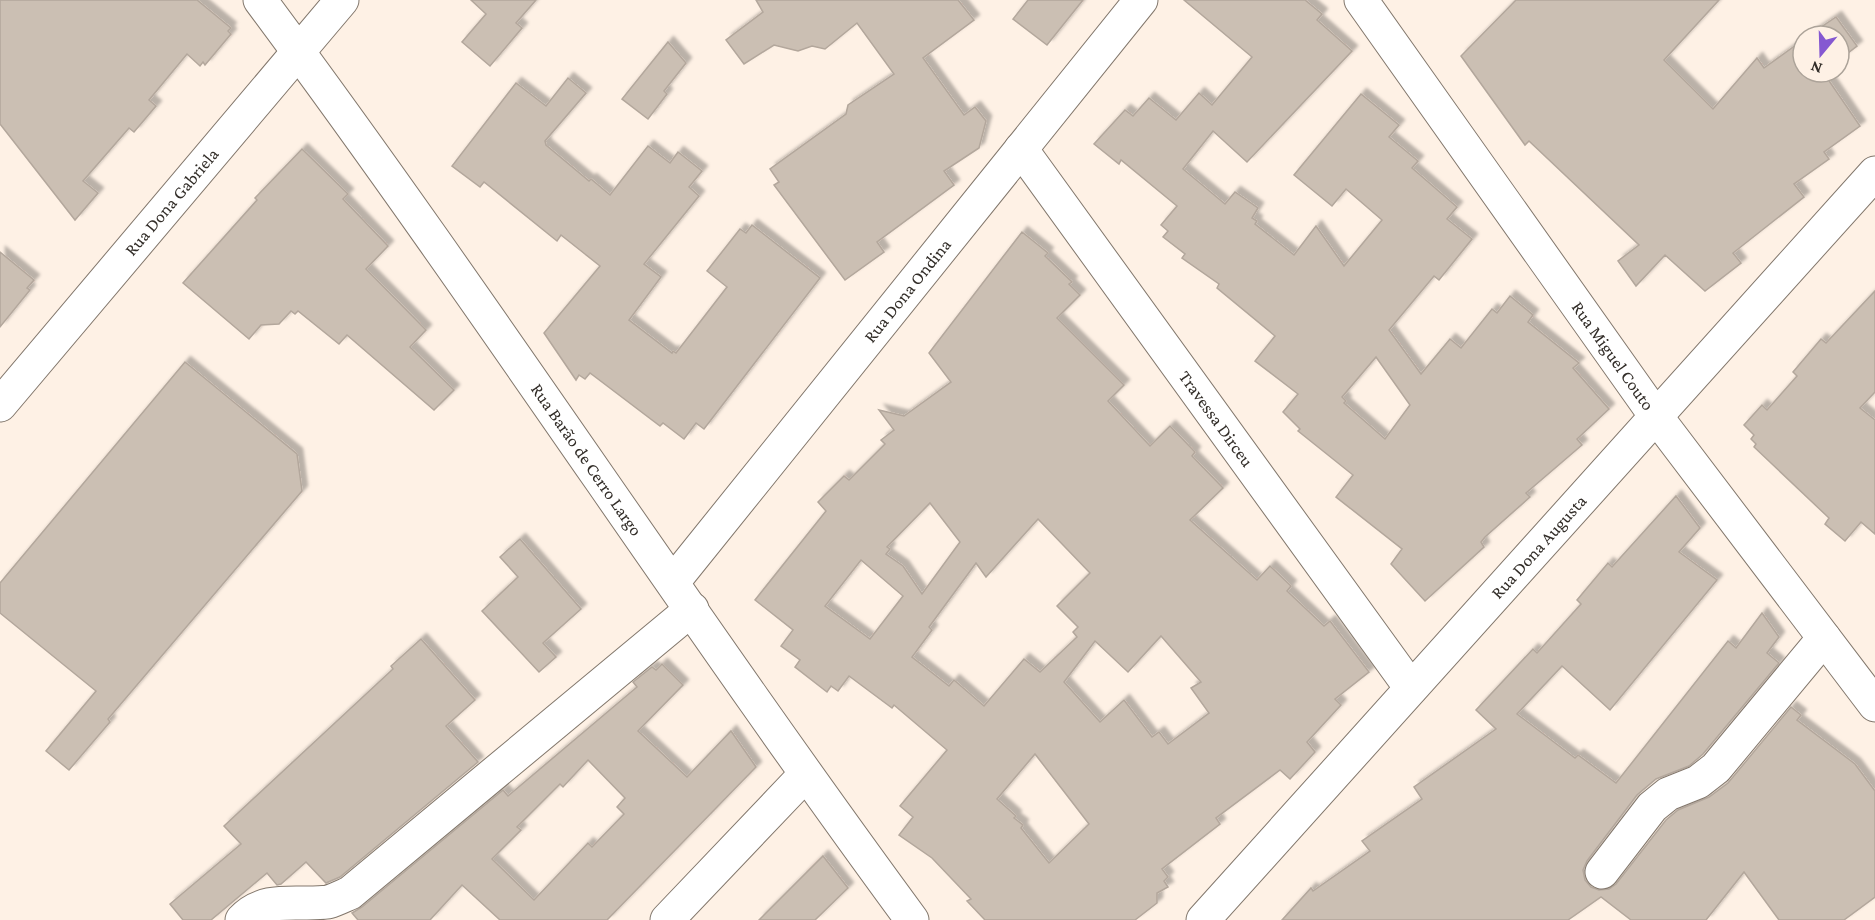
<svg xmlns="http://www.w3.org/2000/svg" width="1875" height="920" font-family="'Crimson Pro',serif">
  <defs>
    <filter id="shadow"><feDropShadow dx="5.5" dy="-5.5" stdDeviation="1.5" flood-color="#0004"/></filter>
  </defs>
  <rect width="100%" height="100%" fill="#fef1e5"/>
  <g fill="#cbbfb3" stroke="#b3a79c" stroke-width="1.5" fill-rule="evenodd" filter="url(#shadow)">
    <path d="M0,0H197L231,28L228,31L231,34L205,65L203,62L200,66L187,54L149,100L156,106L134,132L129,128L83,181L98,193L75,220L0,124Z"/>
    <path d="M471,0H536L516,23L522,28L490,66L462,42L486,14Z"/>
    <path d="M756,0H958L974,20L923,58L964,115L975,107L986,121L979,148L944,171L954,185L877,242L884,252L845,280L774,185L779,182L770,169L846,114L848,105L894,74L857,23L825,49L812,46L798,51L774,45L744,64L726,40L763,12Z"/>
    <path d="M1028,0H1083L1047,45L1013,19Z"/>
    <path d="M1184,0H1305L1322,14L1317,20L1352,51L1247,162L1213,131L1183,169L1225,204L1235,192L1258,208L1252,218L1257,221L1255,224L1294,255L1316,226L1344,266L1382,220L1346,189L1332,206L1294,175L1361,94L1399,125L1389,137L1418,161L1412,168L1457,207L1447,219L1472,239L1439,280L1434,276L1389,330L1421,374L1450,339L1461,348L1492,309L1497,313L1510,296L1533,315L1528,322L1579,363L1573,368L1609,409L1577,439L1582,445L1526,493L1530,497L1485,537L1481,542L1484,547L1425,601L1391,564L1402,549L1336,497L1353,475L1298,431L1300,429L1283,412L1298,394L1255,361L1275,336L1217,288L1219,284L1182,258L1185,254L1163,237L1168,231L1161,225L1177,206L1121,160L1119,164L1094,144L1125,110L1133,116L1149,98L1176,120L1199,93L1212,105L1252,57ZM1376,357L1410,405L1385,439L1344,403L1346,401L1342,397Z"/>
    <path d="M1516,0H1719L1664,60L1713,109L1757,58L1764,68L1803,40V72H1823L1860,126L1824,152L1829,159L1794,184L1804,197L1733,253L1741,263L1705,291L1665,255L1636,286L1618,261L1639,245L1529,141L1525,145L1461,56Z"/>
    <path d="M1836,17L1857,46L1839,60V36H1808Z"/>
    <path d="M668,42L686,63L664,91L667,94L648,119L622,99Z"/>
    <path d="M568,78L586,93L545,141L546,145L589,181L591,179L610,195L648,146L670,163L678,152L702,171L689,187L699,196L644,264L661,277L629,320L672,353L673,351L676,353L727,287L707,271L740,229L746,233L752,225L820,278L704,429L696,423L684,439L663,423L660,426L590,373L585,379L579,375L576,380L544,333L600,266L561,235L557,241L484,182L480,187L452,166L516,83L546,106Z"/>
    <path d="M302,149L348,194L343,199L388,246L366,269L426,330L410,347L454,390L434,410L347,335L339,344L298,311L295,314L291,311L279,324L261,325L249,339L183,283L257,200L255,198Z"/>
    <path d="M1022,232L1048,253L1045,256L1072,282L1069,284L1080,295L1057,318L1124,385L1108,401L1150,446L1170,426L1195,452L1192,456L1223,488L1190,520L1257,580L1270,566L1291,586L1287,591L1324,626L1330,621L1369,672L1335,699L1341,705L1307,742L1315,752L1290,779L1280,770L1216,818L1220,824L1162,869L1168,877L1164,881L1168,887L1157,893V903L1135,920H985L967,901L971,899L932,858L899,835L913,817L900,806L947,750L894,705L892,708L849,676L838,691L831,686L827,692L795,667L800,660L781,646L793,630L755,600L826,511L818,502L844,476L849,480L885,444L881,440L894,430L879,410L904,416L951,382L929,353ZM930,503L960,542L922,594L903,566L886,554L890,549L887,547ZM1038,519L1090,573L1057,606L1078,627L1073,632L1077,637L1040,672L1024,659L984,706L954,680L949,686L912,657L932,630L929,627L976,563L986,577ZM861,560L903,596L870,639L825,606ZM1161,636L1201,682L1191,688L1209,713L1168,744L1159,732L1152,737L1124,700L1100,722L1064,682L1095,641L1128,672ZM1035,754L1089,824L1049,863L1021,828L1023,825L1014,818L1016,816L997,799Z"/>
    <path d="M0,252L34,280L27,288L30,290L0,327Z"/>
    <path d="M1875,291V392L1860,408L1875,420V534L1861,522L1845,541L1825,524L1829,518L1754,447L1756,444L1751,439L1754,435L1744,425L1762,405L1767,410L1797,376L1793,372L1821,339L1826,343Z"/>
    <path d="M185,362L297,454L302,491L108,719L110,722L69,770L46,751L96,691L0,613V583Z"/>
    <path d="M1676,496L1700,528L1679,552L1717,580L1610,710L1562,666L1517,714L1575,758L1578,755L1616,783L1728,641L1736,648L1762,613L1779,637L1767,653L1779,663L1703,754L1689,766L1656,779L1637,795L1587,861L1583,870L1585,880L1591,887L1599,890L1609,889L1616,884L1666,820L1678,810L1709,797L1728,783L1791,707L1801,715L1797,720L1855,764L1875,791V897L1844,920H1779L1744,872L1706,920H1631L1601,897L1568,920H1282L1311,888L1313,891L1370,851L1362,841L1422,799L1414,787L1496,729L1476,710L1533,649L1537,653L1581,604L1577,600L1608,563L1612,567Z"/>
    <path d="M520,539L581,609L543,643L556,657L539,672L482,611L518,577L500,557Z"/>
    <path d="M421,639L475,700L446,726L478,762L340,877L326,883L306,862L281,884L277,885L267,873L211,920H183L170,904L241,844L224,826L393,669L391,666Z"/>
    <path d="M662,664L683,685L638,731L687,777L731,731L756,767L607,920H500L462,885L430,920H358L352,913L362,907L503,790L508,796L637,687L633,682L652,667L656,670ZM588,760L625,798L617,807L624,814L592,847L588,843L534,900L492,859L521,830L517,827L560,784L563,787Z"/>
    <path d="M823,856L848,888L815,920H759Z"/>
  </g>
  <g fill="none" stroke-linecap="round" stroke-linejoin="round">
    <defs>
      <g id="minor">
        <path id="s1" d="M260,0C484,301 689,617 912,920"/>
        <path id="s2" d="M1361,0L1655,415L1875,705"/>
        <path id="s3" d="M1021,149L1411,688"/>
        <path id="s4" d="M0,405L342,0"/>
        <path id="s5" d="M673,582L1141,0"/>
        <path d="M1602,872L1652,807L1668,794L1698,782L1716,768L1824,638"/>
        <path d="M242,920C265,895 298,906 328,902C335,900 343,896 350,893L692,609"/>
        <path d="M667,920L805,775"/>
        <path id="s6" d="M1203,920L1875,173"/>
      </g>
    </defs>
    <use href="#minor" stroke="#82776c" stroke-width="35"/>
    <use href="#minor" stroke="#fff" stroke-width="33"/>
  </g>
  <g text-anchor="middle" stroke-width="5" stroke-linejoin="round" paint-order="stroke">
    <g font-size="18" fill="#322d28" stroke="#fef1e5">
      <text dy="6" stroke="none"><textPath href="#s4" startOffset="266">Rua Dona Gabriela</textPath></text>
      <text dy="6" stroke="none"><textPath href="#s5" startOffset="374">Rua Dona Ondina</textPath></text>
      <text dy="6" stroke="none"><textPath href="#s2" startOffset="436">Rua Miguel Couto</textPath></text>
      <text dy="6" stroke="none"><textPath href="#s3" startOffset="333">Travessa Dirceu</textPath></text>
      <text dy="6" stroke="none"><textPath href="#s1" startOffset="564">Rua Barão de Cerro Largo</textPath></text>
      <text dy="6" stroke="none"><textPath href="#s6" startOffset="502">Rua Dona Augusta</textPath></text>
    </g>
  </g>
  <g transform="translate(1821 54) rotate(199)"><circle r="28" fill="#fef1e5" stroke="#aca399" stroke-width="1.5"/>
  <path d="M0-4.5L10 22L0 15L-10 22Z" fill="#8558d1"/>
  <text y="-9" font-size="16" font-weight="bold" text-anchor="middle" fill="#322d28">N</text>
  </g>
</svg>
